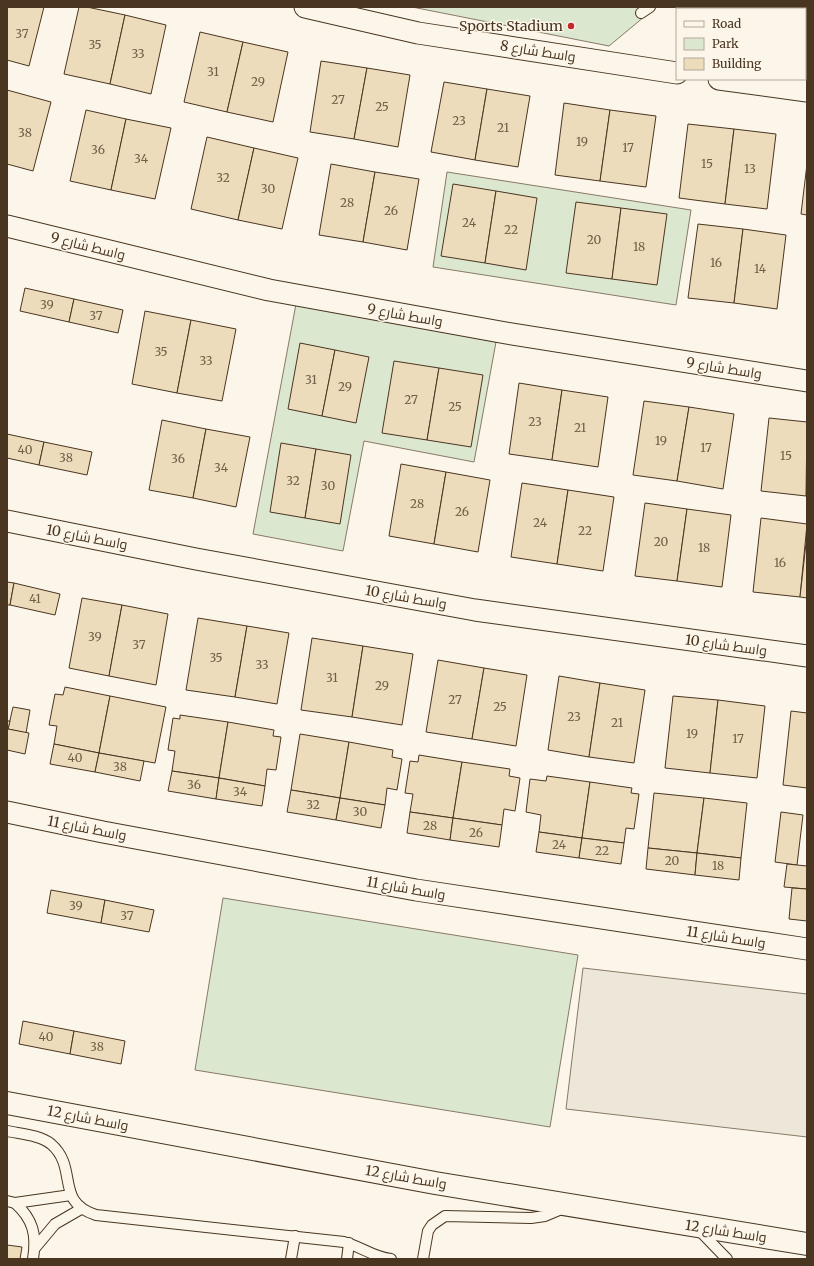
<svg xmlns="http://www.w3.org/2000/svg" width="814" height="1266" font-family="Merriweather,Cairo,serif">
  <rect width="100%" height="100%" fill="#fbf6e9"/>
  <g fill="#dce7d0" stroke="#887966">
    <path d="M412,7H656L609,46Z"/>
    <path d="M447,172L691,210L676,305L433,267Z"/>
    <path d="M296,304L496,342L474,462L364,441L343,551L253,534Z"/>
    <path d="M223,898L578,955L550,1127L195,1070Z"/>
  </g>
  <path fill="#ede7d9" stroke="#887966" d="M583,968L807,994V1137L566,1109Z"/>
  <g fill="#ecdcbc" stroke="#4a3520">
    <path d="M7,7H44L29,66L7,60Z"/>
    <path d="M79,7H87L125,15L110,84L64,74Z"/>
    <path d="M125,15L166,25L151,94L110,84Z"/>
    <path d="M200,32L243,42L227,112L184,102Z"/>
    <path d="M243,42L288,52L273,122L227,112Z"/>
    <path d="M321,61L367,68L354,139L310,132Z"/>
    <path d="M367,68L410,75L398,147L354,139Z"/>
    <path d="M444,82L487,89L475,160L431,152Z"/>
    <path d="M487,89L530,96L518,167L475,160Z"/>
    <path d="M7,90L51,102L33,171L7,164Z"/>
    <path d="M564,103L610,110L600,181L555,175Z"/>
    <path d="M86,110L126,119L111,190L70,181Z"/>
    <path d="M610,110L656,116L646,187L600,181Z"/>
    <path d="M126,119L171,128L155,199L111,190Z"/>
    <path d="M688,124L734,129L725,204L679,198Z"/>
    <path d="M734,129L776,134L767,209L725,204Z"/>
    <path d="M207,137L254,148L238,220L191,209Z"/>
    <path d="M254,148L298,158L282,229L238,220Z"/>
    <path d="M331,164L375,172L363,242L319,235Z"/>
    <path d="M807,164V215L801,214Z"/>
    <path d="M375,172L419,179L407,250L363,242Z"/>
    <path d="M453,184L496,191L485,263L441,256Z"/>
    <path d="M496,191L537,198L526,270L485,263Z"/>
    <path d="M576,202L621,208L612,279L566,273Z"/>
    <path d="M621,208L667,214L657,285L612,279Z"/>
    <path d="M698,224L743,229L734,303L688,298Z"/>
    <path d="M743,229L786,235L777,309L734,303Z"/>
    <path d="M25,288L74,299L69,322L20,311Z"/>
    <path d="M74,299L123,310L118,333L69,322Z"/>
    <path d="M145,311L191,320L177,393L132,384Z"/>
    <path d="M191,320L236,329L222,401L177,393Z"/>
    <path d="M300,343L335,350L322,416L288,409Z"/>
    <path d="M335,350L369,357L356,423L322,416Z"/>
    <path d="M394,361L439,368L427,440L382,433Z"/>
    <path d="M439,368L483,375L471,447L427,440Z"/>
    <path d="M519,383L562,390L552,460L509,454Z"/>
    <path d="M562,390L608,397L598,467L552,460Z"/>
    <path d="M644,401L689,407L677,481L633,475Z"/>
    <path d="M689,407L734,414L723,489L677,481Z"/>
    <path d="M769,418L807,422L806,496L761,491Z"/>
    <path d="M162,420L206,429L193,498L149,490Z"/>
    <path d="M206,429L250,437L236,507L193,498Z"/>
    <path d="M7,434L44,442L39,465L7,458Z"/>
    <path d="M44,442L92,452L87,475L39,465Z"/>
    <path d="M281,443L316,449L305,518L270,512Z"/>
    <path d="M316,449L351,455L340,524L305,518Z"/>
    <path d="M401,464L446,472L434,544L389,536Z"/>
    <path d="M446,472L490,480L478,552L434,544Z"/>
    <path d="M522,483L568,490L557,564L511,557Z"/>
    <path d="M568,490L614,497L603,571L557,564Z"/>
    <path d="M645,503L687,509L677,581L635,576Z"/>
    <path d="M687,509L731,515L722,587L677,581Z"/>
    <path d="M761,518L807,524L800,597L753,592Z"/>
    <path d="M807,534V598L800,597Z"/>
    <path d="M7,582L14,583L10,605H7Z"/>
    <path d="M14,583L60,594L55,615L10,605Z"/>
    <path d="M82,598L122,605L109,676L69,668Z"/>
    <path d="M122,605L168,614L156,685L109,676Z"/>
    <path d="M198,618L247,626L235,697L186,690Z"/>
    <path d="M247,626L289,633L277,704L235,697Z"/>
    <path d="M312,638L363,646L352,717L301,710Z"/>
    <path d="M363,646L413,654L402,725L352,717Z"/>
    <path d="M438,660L484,668L472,739L426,732Z"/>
    <path d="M484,668L527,675L516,746L472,739Z"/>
    <path d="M559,676L600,683L589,757L548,750Z"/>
    <path d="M600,683L645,690L634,763L589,757Z"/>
    <path d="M65,687L110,696L99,753L54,744L57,726L49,725L55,694L63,695Z"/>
    <path d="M110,696L166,707L155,763L99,753Z"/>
    <path d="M673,696L718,700L710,773L665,768Z"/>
    <path d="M718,700L765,706L757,778L710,773Z"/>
    <path d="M13,707L30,710L26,733L8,729Z"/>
    <path d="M791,711L807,713V788L783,785Z"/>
    <path d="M180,715L228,722L219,778L172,771L175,751L168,750L173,718L180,719Z"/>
    <path d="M7,721H10L8,729L29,733L25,754L7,750Z"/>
    <path d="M228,722L274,730L273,736L281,737L276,770L267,769L265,786L219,778Z"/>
    <path d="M300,734L349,742L340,798L291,790Z"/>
    <path d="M349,742L393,750L392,757L402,759L397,790L387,788L385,805L340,798Z"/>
    <path d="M54,744L99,753L95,772L50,764Z"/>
    <path d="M99,753L144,761L140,781L95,772Z"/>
    <path d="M419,755L462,762L453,818L410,812L413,794L405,793L410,761L418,762Z"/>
    <path d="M462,762L510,769L509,776L520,778L515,811L504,809L502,825L453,818Z"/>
    <path d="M172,771L219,778L216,799L168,791Z"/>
    <path d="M547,776L590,782L582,838L539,832L541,815L526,812L530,779L546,781Z"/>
    <path d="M219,778L265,786L262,806L216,799Z"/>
    <path d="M590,782L632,788L631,793L639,794L634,829L626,828L624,843L582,838Z"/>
    <path d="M291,790L340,798L336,820L287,812Z"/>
    <path d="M654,793L704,798L697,853L648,848Z"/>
    <path d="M340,798L385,805L381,828L336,820Z"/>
    <path d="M704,798L747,803L741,858L697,853Z"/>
    <path d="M410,812L453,818L450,840L407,833Z"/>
    <path d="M781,812L803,815L797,865L775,862Z"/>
    <path d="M453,818L502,825L499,847L450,840Z"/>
    <path d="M539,832L582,838L579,858L536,852Z"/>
    <path d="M582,838L624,843L621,864L579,858Z"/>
    <path d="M648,848L697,853L695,875L646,869Z"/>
    <path d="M697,853L741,858L739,880L695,875Z"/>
    <path d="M787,864L807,866V889L784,887Z"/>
    <path d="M792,888L807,889V921L789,919Z"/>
    <path d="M51,890L105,900L101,923L47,913Z"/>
    <path d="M105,900L154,910L149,932L101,923Z"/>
    <path d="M23,1021L74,1031L70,1054L19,1044Z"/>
    <path d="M74,1031L125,1041L121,1064L70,1054Z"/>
    <path d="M7,1245L22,1247L20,1259H7Z"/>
  </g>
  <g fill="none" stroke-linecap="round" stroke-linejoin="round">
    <defs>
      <g id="lane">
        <path d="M758,7V9"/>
        <path d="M641,13L650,7"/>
        <path d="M7,1131C21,1134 40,1135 51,1144C79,1168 54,1202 96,1215L344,1242C360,1246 373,1257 391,1259"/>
        <path d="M7,1201L15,1203L71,1195"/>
        <path d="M15,1203C33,1219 37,1235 33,1259"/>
        <path d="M699,1230L727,1259"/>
        <path d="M35,1248L55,1224L81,1209"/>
        <path d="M291,1259L295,1236"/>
        <path d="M347,1259L349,1243"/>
        <path d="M423,1259L428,1231L432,1225L445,1216L531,1218L545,1216L564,1208"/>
      </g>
      <g id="street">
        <path d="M305,7L418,33L677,73"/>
        <path d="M719,79L807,91"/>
        <path d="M7,226L269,290L506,333L807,381"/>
        <path d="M7,521L196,559L475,610L807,656"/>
        <path d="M7,812L103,832L416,890L807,949"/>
      </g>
      <path id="secondary" d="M7,1103L435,1183L807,1244"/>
    </defs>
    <use href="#lane" stroke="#4a3520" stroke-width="12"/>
    <use href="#street" stroke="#4a3520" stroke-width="23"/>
    <use href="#secondary" stroke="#4a3520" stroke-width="24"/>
    <use href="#lane" stroke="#fbf6e9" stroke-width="10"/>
    <use href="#street" stroke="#fbf6e9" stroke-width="21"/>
    <use href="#secondary" stroke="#fbf6e9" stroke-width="22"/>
  </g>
  <circle fill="#c62828" stroke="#fbf6e9" stroke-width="1.5" cx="571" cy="26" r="4"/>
  <g text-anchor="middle" stroke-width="3" stroke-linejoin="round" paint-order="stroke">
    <g font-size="12" fill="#725f47">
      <text x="22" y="38">37</text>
      <text x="95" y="49">35</text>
      <text x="138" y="58">33</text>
      <text x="213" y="76">31</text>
      <text x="258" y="86">29</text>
      <text x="338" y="104">27</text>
      <text x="382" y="111">25</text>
      <text x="459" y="125">23</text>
      <text x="503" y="132">21</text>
      <text x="25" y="137">38</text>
      <text x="582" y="146">19</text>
      <text x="628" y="152">17</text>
      <text x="98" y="154">36</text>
      <text x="141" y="163">34</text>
      <text x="707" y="168">15</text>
      <text x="750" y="173">13</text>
      <text x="223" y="182">32</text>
      <text x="268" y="193">30</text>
      <text x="347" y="207">28</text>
      <text x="391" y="215">26</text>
      <text x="469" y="227">24</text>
      <text x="511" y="234">22</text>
      <text x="594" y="244">20</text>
      <text x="639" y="251">18</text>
      <text x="716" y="267">16</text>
      <text x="760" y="273">14</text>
      <text x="47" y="309">39</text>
      <text x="96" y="320">37</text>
      <text x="161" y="356">35</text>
      <text x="206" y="365">33</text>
      <text x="311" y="384">31</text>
      <text x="345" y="391">29</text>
      <text x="411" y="404">27</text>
      <text x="455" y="411">25</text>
      <text x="535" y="426">23</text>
      <text x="580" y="432">21</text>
      <text x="661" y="445">19</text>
      <text x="706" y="452">17</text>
      <text x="25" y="454">40</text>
      <text x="786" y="460">15</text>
      <text x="66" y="462">38</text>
      <text x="178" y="463">36</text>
      <text x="221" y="472">34</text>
      <text x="293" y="485">32</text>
      <text x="328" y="490">30</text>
      <text x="417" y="508">28</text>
      <text x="462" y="516">26</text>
      <text x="540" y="527">24</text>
      <text x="585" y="535">22</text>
      <text x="661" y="546">20</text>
      <text x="704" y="552">18</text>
      <text x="780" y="567">16</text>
      <text x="35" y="603">41</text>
      <text x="95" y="641">39</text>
      <text x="139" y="649">37</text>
      <text x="216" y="662">35</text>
      <text x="262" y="669">33</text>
      <text x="332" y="682">31</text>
      <text x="382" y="690">29</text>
      <text x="455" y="704">27</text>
      <text x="500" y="711">25</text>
      <text x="574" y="721">23</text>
      <text x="617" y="727">21</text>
      <text x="692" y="738">19</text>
      <text x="738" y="743">17</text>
      <text x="75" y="762">40</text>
      <text x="120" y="771">38</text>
      <text x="194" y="789">36</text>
      <text x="240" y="796">34</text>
      <text x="313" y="809">32</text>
      <text x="360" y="816">30</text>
      <text x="430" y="830">28</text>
      <text x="476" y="837">26</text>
      <text x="559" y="849">24</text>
      <text x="602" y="855">22</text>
      <text x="672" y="865">20</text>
      <text x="718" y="870">18</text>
      <text x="76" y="910">39</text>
      <text x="127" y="920">37</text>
      <text x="46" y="1041">40</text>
      <text x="97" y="1051">38</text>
    </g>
    <g font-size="14" fill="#4a3520" stroke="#fbf6e9" text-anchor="end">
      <text x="563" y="31">Sports Stadium</text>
    </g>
    <g font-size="14" fill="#4a3520" stroke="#fbf6e9">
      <text transform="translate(538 51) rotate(9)" y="5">واسط شارع 8</text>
      <text transform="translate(88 246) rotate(14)" y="5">واسط شارع 9</text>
      <text transform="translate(405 315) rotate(10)" y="5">واسط شارع 9</text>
      <text transform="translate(724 368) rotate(9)" y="5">واسط شارع 9</text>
      <text transform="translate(87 537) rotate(11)" y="5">واسط شارع 10</text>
      <text transform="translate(406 597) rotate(10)" y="5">واسط شارع 10</text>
      <text transform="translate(726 645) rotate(8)" y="5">واسط شارع 10</text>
      <text transform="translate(87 828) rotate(11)" y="5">واسط شارع 11</text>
      <text transform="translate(406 888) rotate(10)" y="5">واسط شارع 11</text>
      <text transform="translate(726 937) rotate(9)" y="5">واسط شارع 11</text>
      <text transform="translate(88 1118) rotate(11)" y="5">واسط شارع 12</text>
      <text transform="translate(406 1177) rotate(10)" y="5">واسط شارع 12</text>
      <text transform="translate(726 1231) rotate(9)" y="5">واسط شارع 12</text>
    </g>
  </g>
  <rect width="814" height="1266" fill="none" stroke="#4a3520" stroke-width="16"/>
  <rect x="676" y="8" width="130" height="72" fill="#fbf6e9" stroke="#b4a999"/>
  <rect x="684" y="21" width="20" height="6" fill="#fbf6e9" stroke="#b4a999"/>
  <text x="712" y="28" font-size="12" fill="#4a3520">Road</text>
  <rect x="684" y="38" width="20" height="12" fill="#dce7d0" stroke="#b4a999"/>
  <text x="712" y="48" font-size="12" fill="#4a3520">Park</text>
  <rect x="684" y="58" width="20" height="12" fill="#ecdcbc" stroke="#b4a999"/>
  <text x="712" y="68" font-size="12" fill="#4a3520">Building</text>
</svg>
